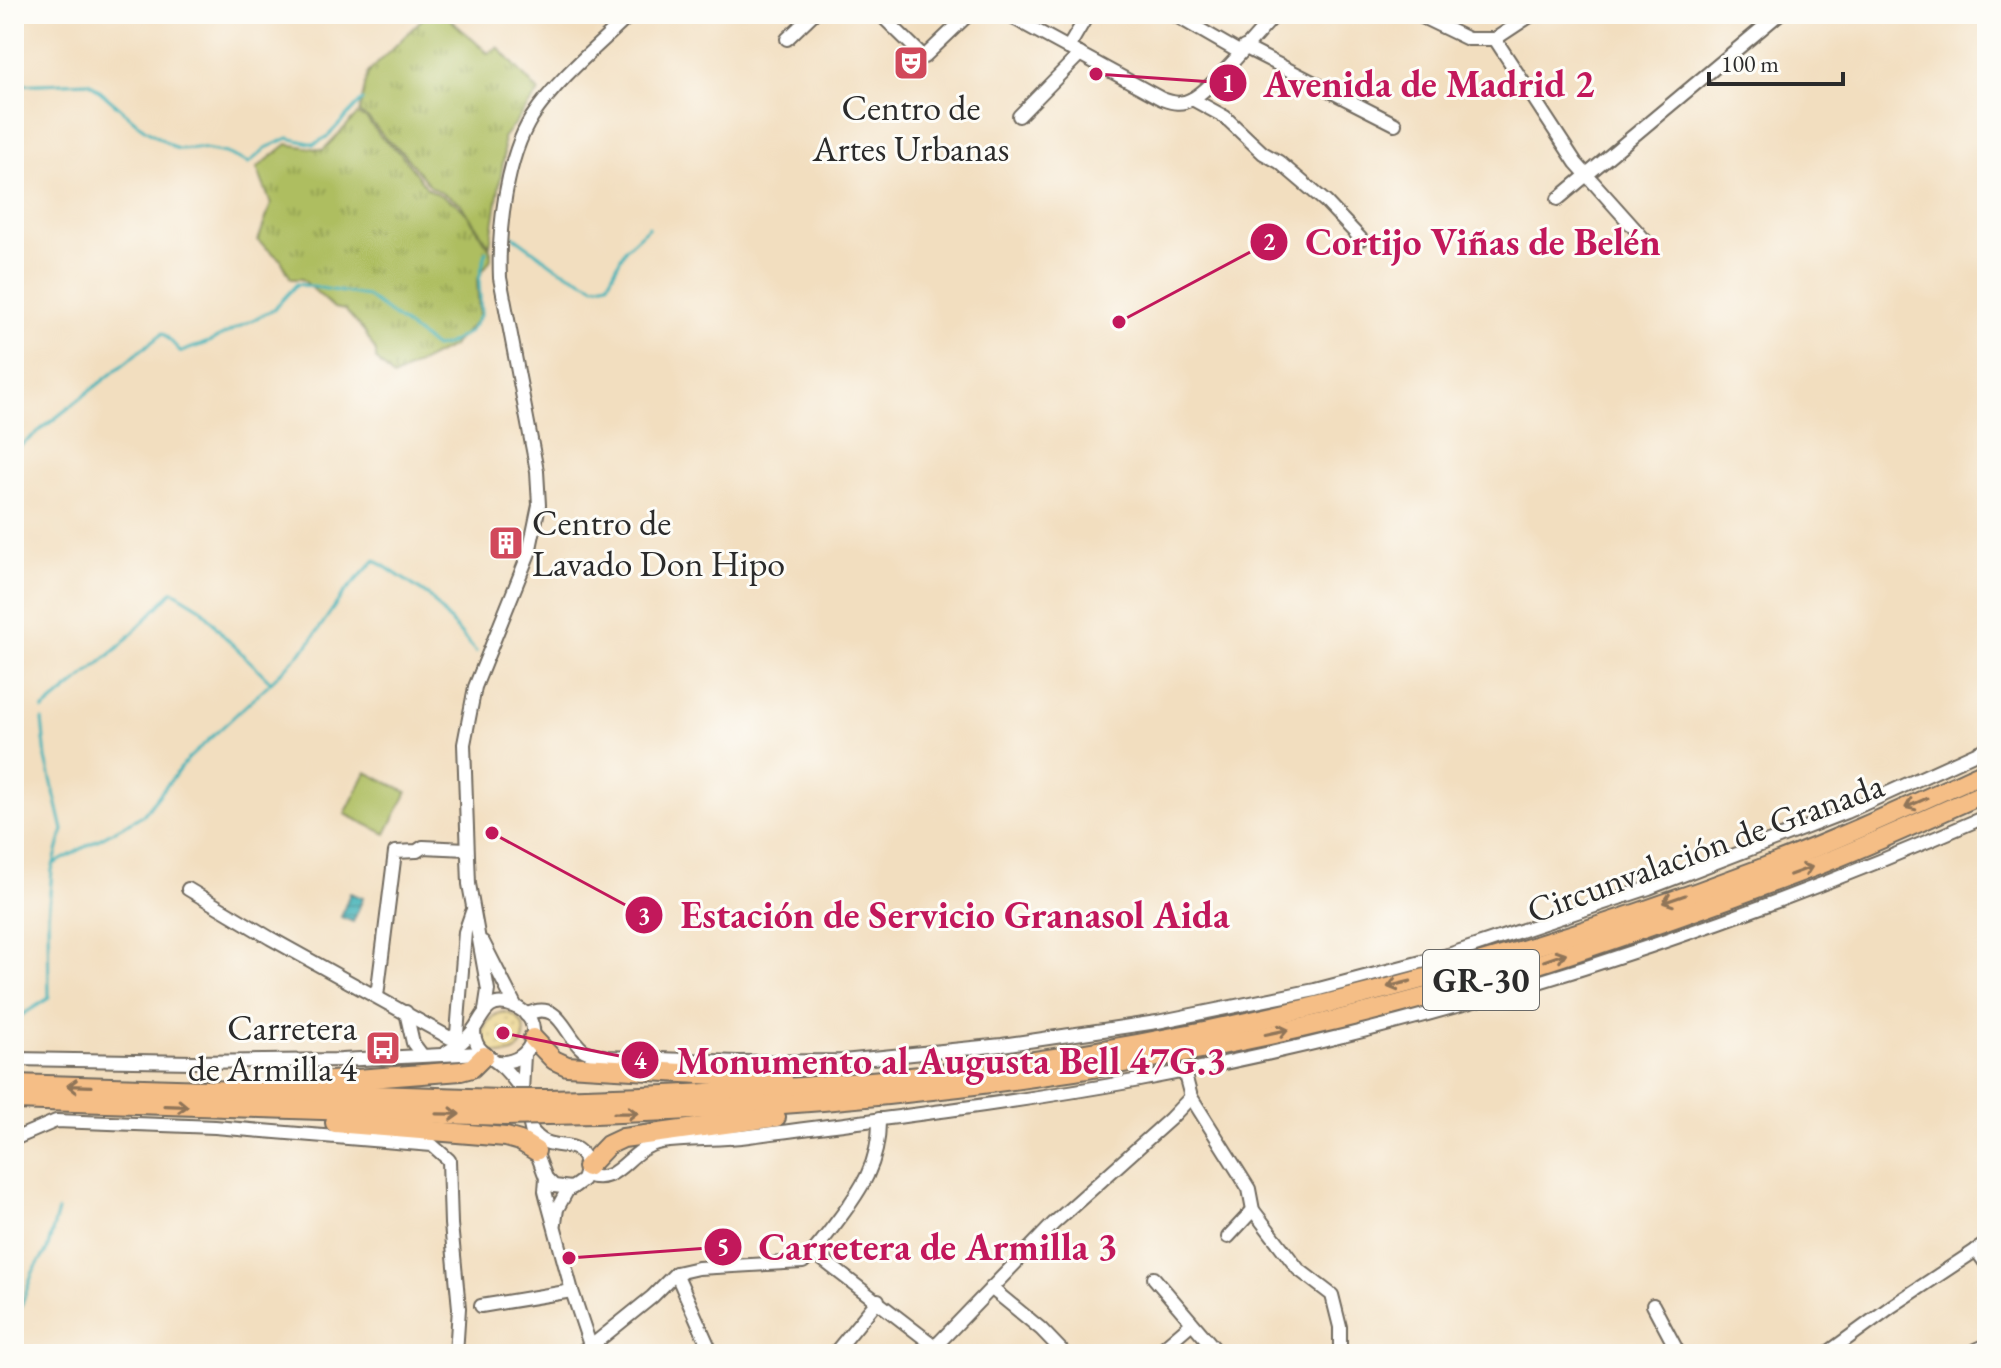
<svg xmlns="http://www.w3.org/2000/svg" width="2001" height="1368" font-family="'EB Garamond',serif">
  <defs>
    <pattern id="grass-tufts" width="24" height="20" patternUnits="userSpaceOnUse" patternTransform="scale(2)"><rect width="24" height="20" fill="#aebe60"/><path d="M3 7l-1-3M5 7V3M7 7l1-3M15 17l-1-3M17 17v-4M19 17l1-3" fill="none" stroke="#8e9b4f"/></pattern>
    <pattern id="sand-dots" width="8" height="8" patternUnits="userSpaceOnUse" patternTransform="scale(2)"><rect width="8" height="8" fill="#eeda9e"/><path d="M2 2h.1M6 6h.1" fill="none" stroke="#cb8" stroke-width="1.8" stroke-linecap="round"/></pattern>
    <pattern id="water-rules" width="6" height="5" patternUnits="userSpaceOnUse" patternTransform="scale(2)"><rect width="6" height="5" fill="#41b2b8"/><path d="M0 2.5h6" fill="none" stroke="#379196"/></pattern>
  </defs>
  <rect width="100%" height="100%" fill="#fdfcf7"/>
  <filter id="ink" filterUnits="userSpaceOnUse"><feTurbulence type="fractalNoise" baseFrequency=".0125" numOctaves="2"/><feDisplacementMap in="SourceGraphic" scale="16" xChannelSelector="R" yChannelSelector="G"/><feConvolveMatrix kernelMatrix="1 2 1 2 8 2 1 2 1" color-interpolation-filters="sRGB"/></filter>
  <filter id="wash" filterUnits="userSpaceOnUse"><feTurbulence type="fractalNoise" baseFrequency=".006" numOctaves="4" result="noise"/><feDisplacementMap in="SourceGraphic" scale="32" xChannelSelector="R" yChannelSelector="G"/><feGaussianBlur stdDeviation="1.8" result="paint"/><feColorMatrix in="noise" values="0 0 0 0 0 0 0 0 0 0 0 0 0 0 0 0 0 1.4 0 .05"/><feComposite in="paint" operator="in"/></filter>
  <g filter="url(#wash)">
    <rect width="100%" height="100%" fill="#f2debf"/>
    <g fill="url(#grass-tufts)" stroke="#6c7446" stroke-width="2">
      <path d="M427,14H444L488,53L498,47L539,92L503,138L504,156L490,246L460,203L430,186L403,153L385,138L369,119L359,113L368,73Z"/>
      <path d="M357,115L366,118L381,137L400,153L427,188L457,204L467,214L491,251V259L477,280L479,318L451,347L393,377L376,359V352L364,331L345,310L334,308L302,279H291L281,260L258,241L271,204L257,168L287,144L323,150Z"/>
    </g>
    <path fill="url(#sand-dots)" stroke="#8c8264" stroke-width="2" d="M504,1012C535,1017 528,1059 500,1054C474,1050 480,1016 504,1012Z"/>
    <path fill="#aebe60" stroke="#6c7446" stroke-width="2" d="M366,772L407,792L386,834L345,814Z"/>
    <path fill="url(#water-rules)" stroke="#366e72" stroke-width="2" d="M350,893L363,898L353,922L341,917Z"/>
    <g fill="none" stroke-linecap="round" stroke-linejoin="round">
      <g stroke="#41b2b8" stroke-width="3">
        <path d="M14,85L89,82L143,128L177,149L199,148L226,153L249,163L266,148L288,138L314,144L327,137L362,100"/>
        <path d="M513,236L554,266L595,286L608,283L626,248L649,227"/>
        <path d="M14,451L163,333L181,352L209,342L274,309L297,284L367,296L435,347L446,345L469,332L481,314L479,280L486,251"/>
        <path d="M43,710L118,648L173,591L201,608L223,635L271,682L308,645L343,594L375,560L429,596L476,652"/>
        <path d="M54,864L143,815L188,759L269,684"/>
        <path d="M14,1020L49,998L48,916L52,870L63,830L46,758L42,720"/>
        <path d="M14,1326L33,1272L47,1250L58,1211"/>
      </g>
    </g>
  </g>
  <g filter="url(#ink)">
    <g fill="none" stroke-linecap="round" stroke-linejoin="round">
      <defs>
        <g id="minor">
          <path d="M880,14L924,57L969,14"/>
          <path d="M1006,14L1162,99C1173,103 1181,105 1192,99C1214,87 1256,35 1276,14"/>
          <path d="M1173,14L1239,52"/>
          <path d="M1416,14L1468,39H1495L1576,163L1652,248"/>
          <path d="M787,39L813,14"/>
          <path d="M1495,39L1533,14"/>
          <path d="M1244,47L1395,124"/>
          <path d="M1068,48L1088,14"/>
          <path d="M1192,99L1225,117L1263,153L1279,162L1326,202L1361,239"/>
          <path d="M1019,116L1080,54"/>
          <path d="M1558,199L1779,14"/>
          <path d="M188,889L270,938L450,1038L457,1034L465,932L472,912"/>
          <path d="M483,942L516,1007"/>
          <path d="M377,996L395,852L417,851L423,847L467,849"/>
          <path d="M485,1010L488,990L469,884L464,744L475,687L529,553L539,505L537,471L500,278C498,230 506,158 532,117C558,78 598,46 631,14"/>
          <path d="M406,1012L413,1043L422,1055"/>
          <path d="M526,1015C559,998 564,1034 582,1049C589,1054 599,1055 607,1057L737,1062L843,1061L1002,1045L1157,1022L1315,990L1448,955L1649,888L1846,812L1987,748"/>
          <path d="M474,1029C474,1051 486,1053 500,1065C509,1072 515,1081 522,1091"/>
          <path d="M447,1052C456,1047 465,1041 472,1032C483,1018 486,996 513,1006C548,1018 534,1065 498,1062"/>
          <path d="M524,1055L522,1091L536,1151L546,1178L554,1186L572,1188L583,1180L587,1167C580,1131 551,1159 531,1129"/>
          <path d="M14,1059L194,1062L341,1060L482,1053"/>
          <path d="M1184,1071L1191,1097L1249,1189L1253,1210L1298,1269L1332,1295L1340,1327V1354"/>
          <path d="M14,1139L56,1121L215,1127L432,1145L449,1160L451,1224L459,1308L456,1354"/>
          <path d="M586,1175C620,1187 627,1148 661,1142C690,1138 720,1140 749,1136C877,1120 1006,1104 1134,1081C1427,1027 1714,935 1987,816"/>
          <path d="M546,1178L545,1191L548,1203L572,1291L592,1351"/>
          <path d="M555,1223L557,1209L568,1189"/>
          <path d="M1228,1237L1253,1210"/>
          <path d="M1976,1250L1987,1265"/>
          <path d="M814,1253L945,1354"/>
          <path d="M676,1273L712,1354"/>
          <path d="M1154,1278L1219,1354"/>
          <path d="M991,1288L1041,1329L1065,1354"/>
          <path d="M1653,1305L1679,1354"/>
          <path d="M481,1306L572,1291"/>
          <path d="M576,1354L590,1347L652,1297L676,1273L698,1268L803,1262C816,1251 825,1237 836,1223C861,1190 880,1163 879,1119"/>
          <path d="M834,1354L878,1300"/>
          <path d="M928,1354L1053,1224L1170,1119L1191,1097"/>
          <path d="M1156,1354L1192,1323"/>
          <path d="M1826,1354L1892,1306L1987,1243"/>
          <path d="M1967,1354L1987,1345"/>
        </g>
        <g id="highway">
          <path d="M533,1038L554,1060L567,1066L783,1079"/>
          <path d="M305,1083L461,1071L472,1068L484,1056"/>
          <path d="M14,1084L501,1099"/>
          <path d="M547,1099C671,1096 796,1090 920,1076C1203,1045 1494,970 1760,869C1837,840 1912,805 1987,771"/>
          <path d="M14,1100L505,1116"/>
          <path d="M548,1115C873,1109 1201,1067 1513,972C1615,940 1716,904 1816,866C1873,844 1930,817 1987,792"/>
          <path d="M335,1123L506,1137L520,1141L536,1151"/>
          <path d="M587,1167L608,1145L623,1138L776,1117"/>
        </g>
      </defs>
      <use href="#minor" stroke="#716a5f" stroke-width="16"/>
      <use href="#highway" stroke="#716a5f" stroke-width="22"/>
      <use href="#minor" stroke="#fff" stroke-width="12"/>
      <use href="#highway" stroke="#f5be86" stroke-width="18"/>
      <defs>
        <g id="highway-bridge">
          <path d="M501,1099H547"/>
          <path d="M505,1116L548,1115"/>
        </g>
      </defs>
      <use href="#highway-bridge" stroke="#716a5f" stroke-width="22" stroke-linecap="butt"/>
      <use href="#highway-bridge" stroke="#f5be86" stroke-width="18"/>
    </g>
    <defs><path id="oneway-shaft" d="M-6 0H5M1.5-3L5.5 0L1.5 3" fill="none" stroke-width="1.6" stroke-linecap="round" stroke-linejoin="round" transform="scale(2)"/></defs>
    <g stroke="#907458">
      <use href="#oneway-shaft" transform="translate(1916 803) rotate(156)"/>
      <use href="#oneway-shaft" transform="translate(1801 871) rotate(-20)"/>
      <use href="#oneway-shaft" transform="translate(1674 899) rotate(161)"/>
      <use href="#oneway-shaft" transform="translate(1555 957) rotate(-19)"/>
      <use href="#oneway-shaft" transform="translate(1399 984) rotate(166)"/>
      <use href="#oneway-shaft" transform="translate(1277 1032) rotate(-12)"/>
      <use href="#oneway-shaft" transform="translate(79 1086) rotate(-178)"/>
      <use href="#oneway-shaft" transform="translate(176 1106) rotate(2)"/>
      <use href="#oneway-shaft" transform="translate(626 1113) rotate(-1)"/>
      <use href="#oneway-shaft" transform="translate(448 1114) rotate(1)"/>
    </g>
  </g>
  <defs>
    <symbol id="theatre-square" viewBox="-11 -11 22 22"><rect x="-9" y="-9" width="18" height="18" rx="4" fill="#d1495b" stroke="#fdfcf7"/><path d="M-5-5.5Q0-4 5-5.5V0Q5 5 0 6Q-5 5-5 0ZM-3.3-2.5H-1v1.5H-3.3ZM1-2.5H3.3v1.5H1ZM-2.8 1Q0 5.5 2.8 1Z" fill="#fff"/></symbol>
    <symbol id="building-square" viewBox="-11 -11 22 22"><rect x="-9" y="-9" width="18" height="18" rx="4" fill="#d1495b" stroke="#fdfcf7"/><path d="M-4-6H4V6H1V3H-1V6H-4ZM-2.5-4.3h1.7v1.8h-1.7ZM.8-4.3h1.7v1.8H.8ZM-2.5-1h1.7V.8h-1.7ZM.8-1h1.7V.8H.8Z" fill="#fff"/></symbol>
    <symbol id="bus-square" viewBox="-11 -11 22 22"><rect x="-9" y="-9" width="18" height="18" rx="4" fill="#d1495b" stroke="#fdfcf7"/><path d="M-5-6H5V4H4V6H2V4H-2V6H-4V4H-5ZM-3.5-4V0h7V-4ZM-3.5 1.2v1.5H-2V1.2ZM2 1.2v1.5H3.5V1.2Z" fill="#fff"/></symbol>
  </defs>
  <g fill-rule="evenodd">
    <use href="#theatre-square" x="891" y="43" width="40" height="40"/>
    <use href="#building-square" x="486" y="523" width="40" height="40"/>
    <use href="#bus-square" x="363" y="1028" width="40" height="40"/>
  </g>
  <g text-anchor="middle" stroke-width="6" stroke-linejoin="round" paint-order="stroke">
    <rect fill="#fdfcf7" stroke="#6a6a68" stroke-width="2" x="1423" y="950" width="116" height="60" rx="6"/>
    <g font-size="34" font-weight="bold" fill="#2b2b2b">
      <text x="1481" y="992">GR-30</text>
    </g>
    <g font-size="36" fill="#2b2b2b" stroke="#fdfcf7">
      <text x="911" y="120">Centro de<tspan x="911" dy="41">Artes Urbanas</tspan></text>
      <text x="532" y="535" text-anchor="start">Centro de<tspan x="532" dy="41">Lavado Don Hipo</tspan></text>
      <text x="357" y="1040" text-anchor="end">Carretera<tspan x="357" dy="41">de Armilla 4</tspan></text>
    </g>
    <g font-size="36" fill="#2b2b2b" stroke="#fdfcf7">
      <text transform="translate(1705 847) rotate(-20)" y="13">Circunvalación de Granada</text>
    </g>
  </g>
  <path fill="none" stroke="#c2185b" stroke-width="3" d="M1096 74L1228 83M1119 322L1269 242M492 833L644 915M503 1033L640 1060M569 1258L723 1247"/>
  <g fill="#c2185b" stroke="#fdfcf7" stroke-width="3">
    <circle cx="1096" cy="74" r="8"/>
    <circle cx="1119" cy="322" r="8"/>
    <circle cx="492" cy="833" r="8"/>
    <circle cx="503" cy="1033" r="8"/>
    <circle cx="569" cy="1258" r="8"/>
    <circle cx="1228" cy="83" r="20"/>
    <circle cx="1269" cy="242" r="20"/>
    <circle cx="644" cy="915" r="20"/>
    <circle cx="640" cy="1060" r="20"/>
    <circle cx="723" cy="1247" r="20"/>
  </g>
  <g font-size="24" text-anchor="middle" font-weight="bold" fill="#fff">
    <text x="1228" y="92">1</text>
    <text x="1269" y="250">2</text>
    <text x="644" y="924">3</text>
    <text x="640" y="1069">4</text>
    <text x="723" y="1255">5</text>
  </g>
  <g font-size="38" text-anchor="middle" font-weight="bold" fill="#c2185b" stroke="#fdfcf7" stroke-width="6" stroke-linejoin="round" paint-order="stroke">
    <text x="1429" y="97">Avenida de Madrid 2</text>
    <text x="1483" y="255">Cortijo Viñas de Belén</text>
    <text x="955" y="928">Estación de Servicio Granasol Aida</text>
    <text x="951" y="1074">Monumento al Augusta Bell 47G.3</text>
    <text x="938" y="1260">Carretera de Armilla 3</text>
  </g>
  <rect width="2001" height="1368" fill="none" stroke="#fdfcf7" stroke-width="48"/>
  <path d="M1709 72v12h134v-12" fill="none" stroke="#2b2b2b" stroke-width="4"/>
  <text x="1721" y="72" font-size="24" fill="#2b2b2b" stroke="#fdfcf7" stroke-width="6" paint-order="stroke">100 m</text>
</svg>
